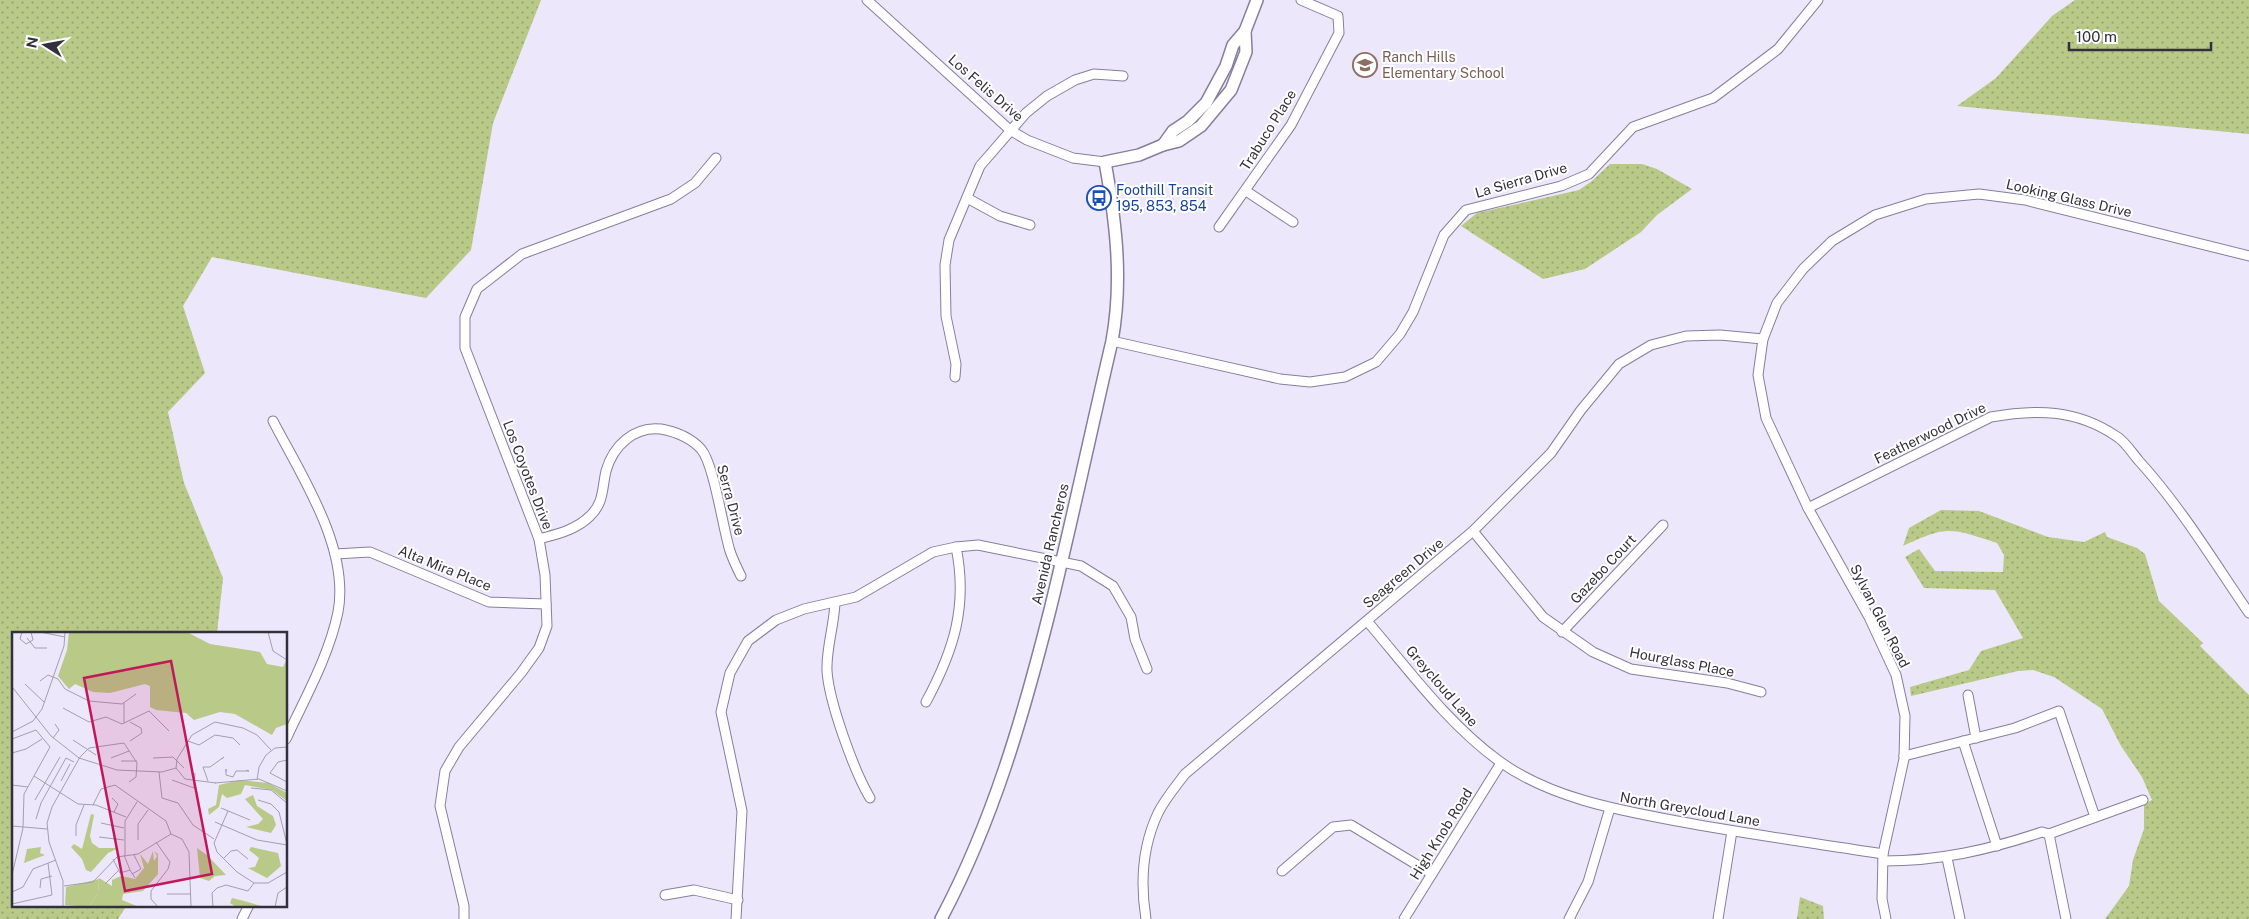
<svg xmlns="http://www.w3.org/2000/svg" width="2249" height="919" font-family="'Public Sans',sans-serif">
  <defs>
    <pattern id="grass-dots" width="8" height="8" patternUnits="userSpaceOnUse" patternTransform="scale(1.25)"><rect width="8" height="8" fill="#b8c988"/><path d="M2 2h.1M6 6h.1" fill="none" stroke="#96a470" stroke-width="1.8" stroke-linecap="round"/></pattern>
  </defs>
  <rect width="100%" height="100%" fill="#ede7fc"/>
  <g fill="url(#grass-dots)">
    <path d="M0,0H541L493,123L471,250L426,298L212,257L183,306L205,373L168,412L184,483L223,578L217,633H14V905H127L118,919H0Z"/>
    <path d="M2075,0H2249V134L1957,106L1996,78L2052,16Z"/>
    <path d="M1610,164H1642L1657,169L1692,189L1657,215L1641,232L1585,269L1543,279L1461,226L1477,213L1579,190L1592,181Z"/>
    <path d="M1941,510L1979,511L2048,537L2084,542L2105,532L2107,537L2137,548L2145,554L2159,601L2203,643L2200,646L2249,695V919H2105L2129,886L2133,860L2144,829V804L2152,800L2142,777L2121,746L2102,709L2054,677L2033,670L2018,671L1911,696L1910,687L1969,670L1981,651L2023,638L1995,590L1924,588L1905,557L1919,549L1935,571L2003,572L2004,555L1997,543C1951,528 1948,525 1903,546L1909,528Z"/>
    <path d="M1800,897L1823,906L1824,919H1797Z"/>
  </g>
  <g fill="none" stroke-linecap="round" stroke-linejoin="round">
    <defs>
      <g id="street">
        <path d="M867,0L1010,130L1027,140L1073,158L1105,162"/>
        <path d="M1246,191L1293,222"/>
        <path d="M967,198L1000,216L1030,225"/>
        <path d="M1219,227L1291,125L1339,33L1338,16L1301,0"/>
        <path d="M1112,341L1280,379L1310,382L1345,377L1376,362L1400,334L1413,312L1444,235L1466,210L1561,186L1589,174L1633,127L1713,98L1778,49L1818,0"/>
        <path d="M955,377L956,364L946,316L945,265L949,240L980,166L1026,113L1047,96L1075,80L1094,74L1123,76"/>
        <path d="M273,421C301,475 350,548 338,612C329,656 305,698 286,739"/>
        <path d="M1808,508L1991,417C2036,409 2076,409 2116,436C2125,441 2132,453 2139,461C2181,507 2214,562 2249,613"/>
        <path d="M1473,531L1543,617L1593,652L1631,669L1727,683L1761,692"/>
        <path d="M539,539C557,534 576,530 590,516C604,503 602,488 606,471C613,446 634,426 661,429C677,432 690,437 701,449C714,464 723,529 730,551C733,560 737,568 741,576"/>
        <path d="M335,554L370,552L489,602L546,604"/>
        <path d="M835,603C834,626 826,649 827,671C829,702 854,771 870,798"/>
        <path d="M1367,621C1409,670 1447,723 1499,761C1550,798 1618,810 1677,821C1746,834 1814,843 1883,854"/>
        <path d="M1562,632L1663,525"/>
        <path d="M1968,695L1976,738"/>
        <path d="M926,702C954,650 968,606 956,547"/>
        <path d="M1963,741L1997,846"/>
        <path d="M1904,756L2015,728L2059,711L2095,817"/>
        <path d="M1947,858L1960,919"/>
        <path d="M1883,861C1940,861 1988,850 2042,832L2049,834"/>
        <path d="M1282,871L1333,827L1351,825L1432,874"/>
        <path d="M665,895L694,890L738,900"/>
        <path d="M242,919L249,905"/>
        <path d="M464,919V906L440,806L445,771L459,747L521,673L539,648L547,626L545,575L539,539L465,348V317L477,289L522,254L671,199L695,183L716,158"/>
        <path d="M736,919L742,811L721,712L730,673L748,641L776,620L804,609L856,597L933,552L956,547L978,545L1081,566L1113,586L1131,617L1135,639L1147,669"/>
        <path d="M1146,919C1140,882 1142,847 1158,813C1165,799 1176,786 1185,774L1473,531L1551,453L1581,410L1619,364L1651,345L1686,336L1720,335L1763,339"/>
        <path d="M1404,919L1501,763"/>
        <path d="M1569,919L1588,882L1610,808"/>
        <path d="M1718,919L1732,831"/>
        <path d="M1886,919L1882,899L1883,854L1904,759L1905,716L1896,675L1869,617L1808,508L1766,418L1758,375L1763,339L1777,303L1803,269L1832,241L1875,215L1926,199L1979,194L2025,200L2249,256"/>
        <path d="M2066,919L2049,834L2143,800"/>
      </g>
      <g id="secondary">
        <path d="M1163,145L1173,131L1188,121L1206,103L1226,66L1233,45L1245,31L1257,0"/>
        <path d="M941,919C993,821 1023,717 1050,610C1072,521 1091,431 1112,341C1123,281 1116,222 1105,162L1139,155L1163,145L1179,141L1201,126L1231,90L1246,52L1245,31"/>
      </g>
    </defs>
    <use href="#street" stroke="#867e9c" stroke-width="11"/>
    <use href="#secondary" stroke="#867e9c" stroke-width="14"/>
    <use href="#street" stroke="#fff" stroke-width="9"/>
    <use href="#secondary" stroke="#fff" stroke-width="11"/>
  </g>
  <defs>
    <symbol id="school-ring" viewBox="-11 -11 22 22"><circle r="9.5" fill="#fff" stroke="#8d6e63" stroke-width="1.5"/><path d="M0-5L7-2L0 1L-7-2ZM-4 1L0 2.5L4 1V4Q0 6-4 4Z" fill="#8d6e63"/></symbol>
    <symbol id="bus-ring" viewBox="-11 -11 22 22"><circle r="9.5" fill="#fff" stroke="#1a4fb4" stroke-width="1.5"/><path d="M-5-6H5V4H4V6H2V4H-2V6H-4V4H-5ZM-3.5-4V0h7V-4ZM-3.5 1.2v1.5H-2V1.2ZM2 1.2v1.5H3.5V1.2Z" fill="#1a4fb4"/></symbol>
  </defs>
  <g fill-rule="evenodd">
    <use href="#school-ring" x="1351" y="51" width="28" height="28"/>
    <use href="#bus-ring" x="1085" y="184" width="28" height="28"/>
  </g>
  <g text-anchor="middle" stroke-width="4" stroke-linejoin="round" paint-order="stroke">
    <g font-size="14" fill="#785e54" stroke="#fff" text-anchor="start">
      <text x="1382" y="62">Ranch Hills<tspan x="1382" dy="16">Elementary School</tspan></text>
    </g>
    <g font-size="14" fill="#33303d" stroke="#fff">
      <text transform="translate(986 88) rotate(41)" y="5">Los Felis Drive</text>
      <text transform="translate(1268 130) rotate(-58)" y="5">Trabuco Place</text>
      <text transform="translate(1521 180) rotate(-16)" y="5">La Sierra Drive</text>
      <text transform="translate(2069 198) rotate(13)" y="5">Looking Glass Drive</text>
      <text transform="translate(1930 433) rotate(-26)" y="5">Featherwood Drive</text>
      <text transform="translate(528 475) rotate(69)" y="5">Los Coyotes Drive</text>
      <text transform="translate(731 500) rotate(75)" y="5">Serra Drive</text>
      <text transform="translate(1050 544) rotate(-77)" y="5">Avenida Rancheros</text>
      <text transform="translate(445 568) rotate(22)" y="5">Alta Mira Place</text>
      <text transform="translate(1603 569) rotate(-47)" y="5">Gazebo Court</text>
      <text transform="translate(1403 573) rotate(-40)" y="5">Seagreen Drive</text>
      <text transform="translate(1880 616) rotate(63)" y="5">Sylvan Glen Road</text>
      <text transform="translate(1682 662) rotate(11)" y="5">Hourglass Place</text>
      <text transform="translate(1442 686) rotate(49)" y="5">Greycloud Lane</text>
      <text transform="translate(1690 809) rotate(10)" y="5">North Greycloud Lane</text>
      <text transform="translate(1441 834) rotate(-58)" y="5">High Knob Road</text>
    </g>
    <g font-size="14" fill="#164399" stroke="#fff" text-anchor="start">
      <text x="1116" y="195">Foothill Transit<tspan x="1116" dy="16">195, 853, 854</tspan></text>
    </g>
  </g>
  <g transform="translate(12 632)">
    <rect width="275" height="275" fill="#ede7fc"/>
    <path d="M57,0H175L198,12L248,20L255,32L271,35L274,29L275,92L264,96L260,103L223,82L208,80L182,88L174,81L144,78L138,75V54L133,52L98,61L81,60L63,52L57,57L46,44L55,18ZM241,163L245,174L261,184L264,193L259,201L234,195L246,192L251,187L233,167ZM79,182L82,183L78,204L80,211L87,216H107L96,221L79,240L74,238L70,227L59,215L62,212L70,217ZM29,215L28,221L33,223L12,231L15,217ZM239,215L266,221L269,234L255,246L236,236L243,235L247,226L237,218ZM185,216L195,223L214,243L203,244L197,249L188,246ZM141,219L142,229L145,224L142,219L146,222V242L131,259L111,262L110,268L127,275H77L86,261L87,246L100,254V248L109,244L123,247L132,236L128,222L136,232ZM220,266L236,270L252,275H224L218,271Z" fill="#b8c988"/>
    <path d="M228,148L256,151L275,161V169L260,158L233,153L229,162L215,166L210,162L207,175L197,183L196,177L204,173L207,153ZM87,247L86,261L77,275L53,273L54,255Z" fill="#b8c988"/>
    <path fill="none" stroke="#a39eb0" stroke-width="1" d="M10,0L8,7L14,12L21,8L19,0M28,0L53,5M256,0L261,19L275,28M15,6L23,16H35M28,49L36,43L46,47L53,57L77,69L110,72L124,62M13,52L32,70M1,56L39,104L67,126L105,138L150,140L164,136L173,147L204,151M51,76L77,90L94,85L110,92L137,79L157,99M118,90L129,96L130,101L118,109M112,91V71M0,100L21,89L30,77L52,14L53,0M41,106L47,98L43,92M0,107L24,98L38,115L12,162L11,196L0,243M61,108L84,123M176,109L187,113L203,103L221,106L228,113M0,121L14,117L30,107M68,125L77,116L112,111L125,131L124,145L117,150M99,126L117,119M141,126L161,125L172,136M275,128L266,130L258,141L275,150M109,129H125M164,136L165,127L180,103L203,90L231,96L245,103L259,118M147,140L150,166L166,171L181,193L202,207M214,140V137V143L221,145M22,144L66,172L84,173L114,185M221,145L224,139H237L234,138M160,148L182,156L183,141M245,148L247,135L254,123L263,116L275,115M49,149L58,132M196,149L191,135H198L212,125L210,127M203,151L247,147L275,159M0,153L16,155M239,156L259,158L275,171M100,166L106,172L102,180M23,168L48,125M246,168L259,172L267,180L275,212M81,173L89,157L103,153L154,189L159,202M209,176L238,188M216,179L202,211L205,220L225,240L242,251H256L275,240M24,187L29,171L54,126L62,130M203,190L245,208L275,213M89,191L112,196M0,194L35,197M159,202L170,207L177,220L179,275M64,204V193L72,173M87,205L112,208M126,208V192L136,178M144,210L158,230L156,237L139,259V267L146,275M112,223L118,238M113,223V189L125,170M212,226L219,219L225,218L236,227M101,227L108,241L118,238L123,246M120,242L129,237L122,223M93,252L107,238M52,254L81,250L105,225L126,222L159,202M28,256L29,247L40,244M0,260L11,255L21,237L44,228M155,262H178M0,272L40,263L36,231M51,275V249L37,210L35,191L40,175L68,125M201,275L200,261L205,256L214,253L236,259L242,251M263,275L266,261L275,255"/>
    <path fill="#c2185b" fill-opacity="0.15" stroke="#c2185b" stroke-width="2.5" d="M159,29L200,242L113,259L72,46Z"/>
    <rect width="275" height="275" fill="none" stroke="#33303d" stroke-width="2.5"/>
  </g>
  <g transform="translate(45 45) rotate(281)" stroke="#ffffff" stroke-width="4" paint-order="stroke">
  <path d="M0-4L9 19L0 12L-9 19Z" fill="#33303d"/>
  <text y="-8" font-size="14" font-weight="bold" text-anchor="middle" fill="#33303d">N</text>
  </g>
  <path d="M2069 42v8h142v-8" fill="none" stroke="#33303d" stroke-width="2.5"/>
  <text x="2076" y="42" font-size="15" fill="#33303d" stroke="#ffffff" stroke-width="4" paint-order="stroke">100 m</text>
</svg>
